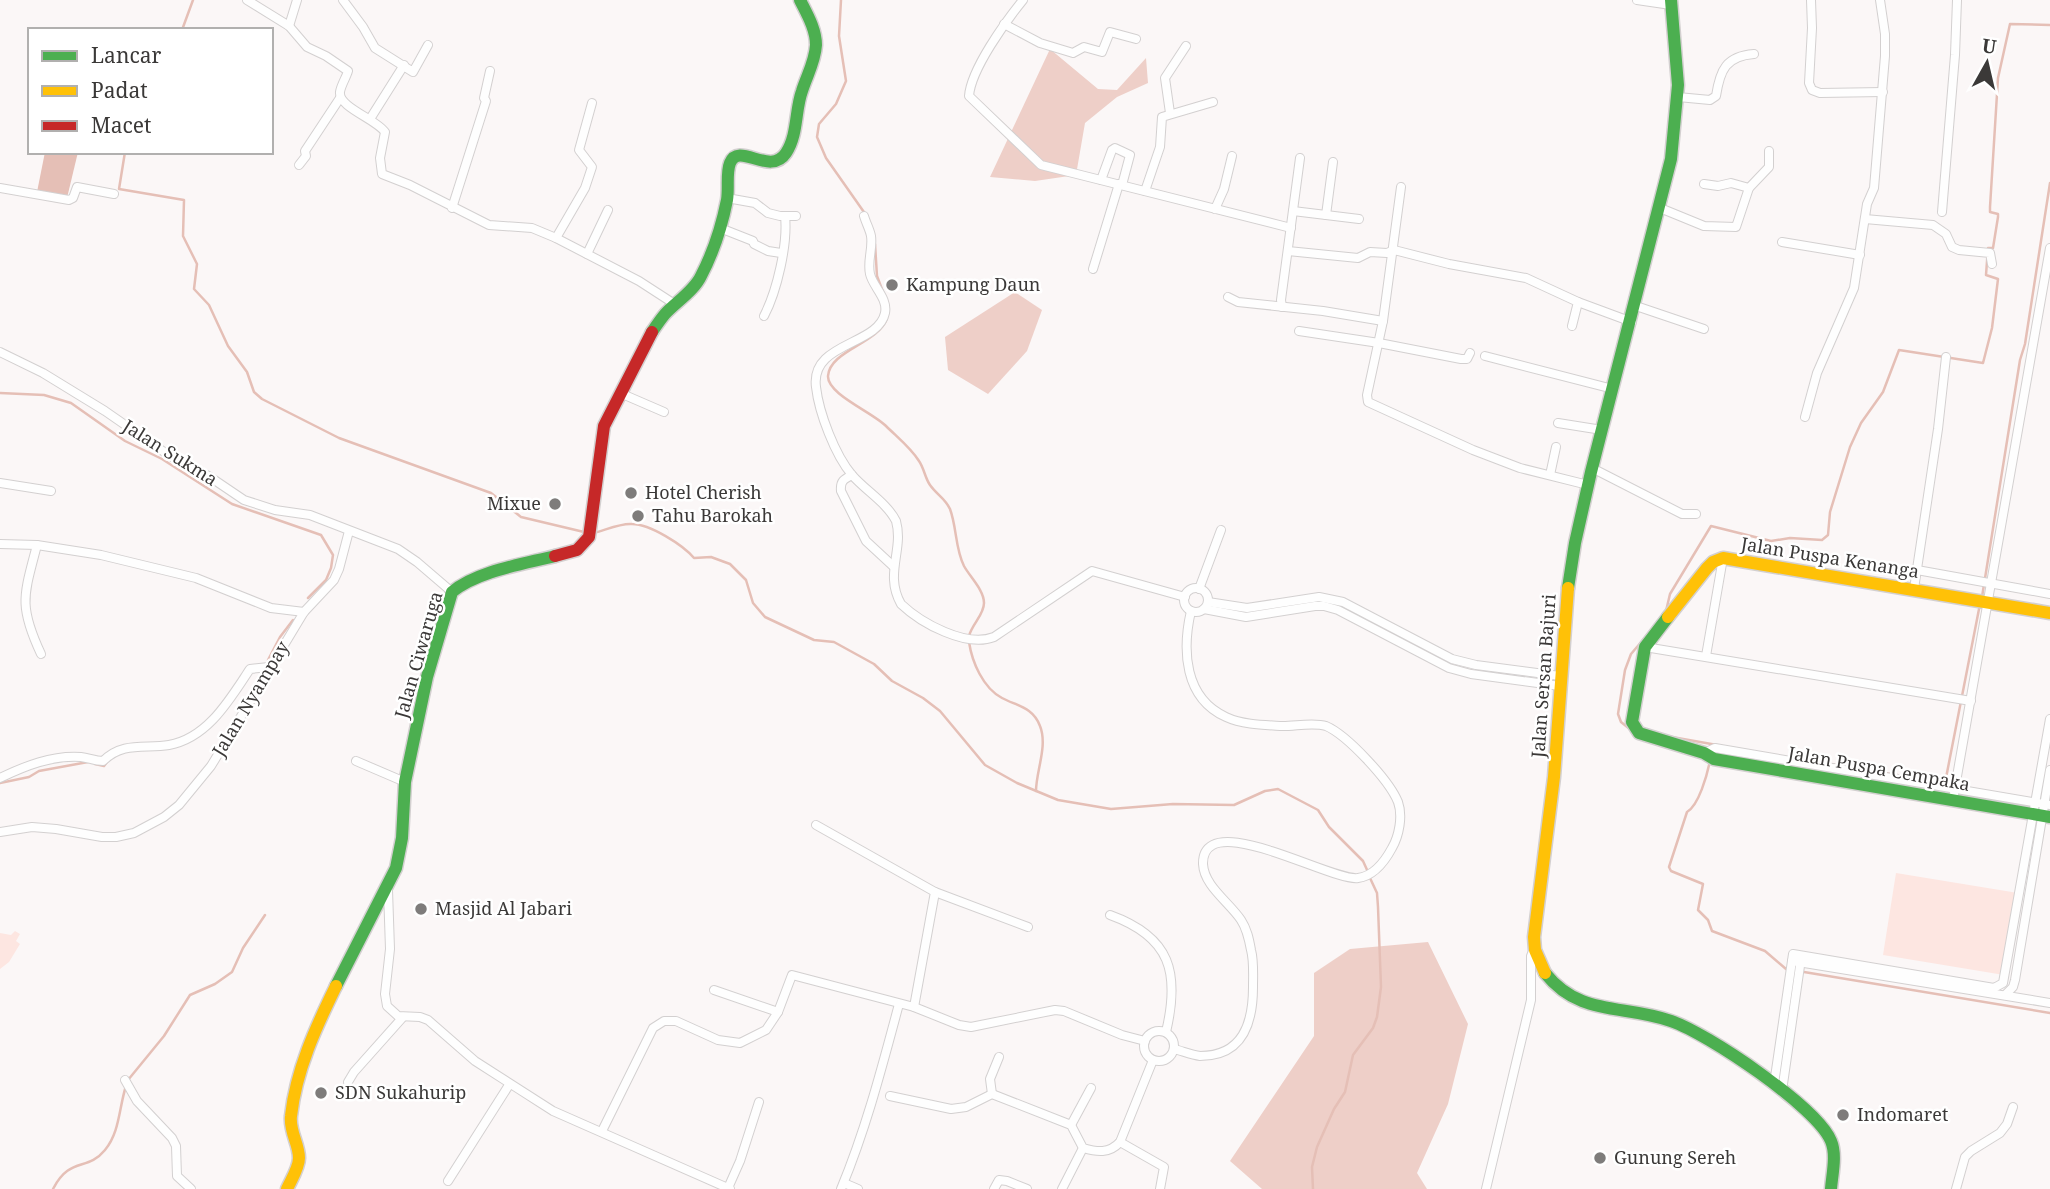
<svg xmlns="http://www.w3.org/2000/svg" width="2050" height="1189" font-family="'Noto Serif',serif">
  <rect width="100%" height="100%" fill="#fbf7f7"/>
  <g fill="#fde6e1">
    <path d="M1896,873L2018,893L2004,975L1883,955Z"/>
    <path d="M15,931L20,934L16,941L20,944L9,962L0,969V933L11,935Z"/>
  </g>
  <g fill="#eecfc8">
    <path d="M1050,49L1098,89L1117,90L1146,58L1148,83L1117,97L1085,123L1076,175L1035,181L990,177Z"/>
    <path d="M1015,292L1042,310L1027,351L988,394L948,370L945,337Z"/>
    <path d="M1428,942L1468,1024L1448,1104L1417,1173L1427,1189H1262L1230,1161L1314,1036V973L1350,949Z"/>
  </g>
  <path fill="#e5bfb6" d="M45,152H78L67,198L37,192Z"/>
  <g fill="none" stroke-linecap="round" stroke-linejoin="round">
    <g stroke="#e5bfb6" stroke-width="2.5">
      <path d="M841,0L839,36L846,81L836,104L819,124L817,137L826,158L866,215"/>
      <path d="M182,30L193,0"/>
      <path d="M125,152L119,189L184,200L183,236L197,264L194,289L209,305L228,346L247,372L254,392L262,399L339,438L491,493L521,517L584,532"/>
      <path d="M875,244L877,276L883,292"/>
      <path d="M887,318C878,344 830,350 828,376C827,394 872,412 886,426C897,437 911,448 919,461C924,468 925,478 930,485C937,495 945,498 950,509C957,528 955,548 964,566C970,577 984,590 984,603C984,615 972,624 969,636"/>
      <path d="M0,393L44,395L71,403L125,441L162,459L232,504L321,535L333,555L331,568L326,580L308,598"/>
      <path d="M594,533C606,530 620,523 632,524C650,524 683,545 694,558L711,557L730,564L746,580L753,603L765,617L814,640L834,642L874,664L892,681L923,698L940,711L985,765L1017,783L1058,800L1111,809L1173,804L1234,805L1265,791L1278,789L1318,810L1329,827L1363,861L1368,872"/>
      <path d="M1982,597L2020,360L2025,344L2050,183"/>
      <path d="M1666,611L1670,594L1711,526L1771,541L1790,538L1822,540L1828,535L1830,512L1850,447L1861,423L1883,392L1899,350L1983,363L1992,328L1998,279L1986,275L1988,248H1993L1998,217V214L1990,212V207L1998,78L2010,24L2050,25"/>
      <path d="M969,642C972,662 983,688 1002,698C1017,706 1033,707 1040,726C1048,746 1036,771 1036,791"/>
      <path d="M268,660L280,637L293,620"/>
      <path d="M1631,730L1621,722L1618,714L1625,670L1631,654L1654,627"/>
      <path d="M1672,737L1717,745"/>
      <path d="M1789,757L1945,783L1980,604"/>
      <path d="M1710,761C1707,775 1699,805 1687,812L1669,867L1671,871L1703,884L1698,910L1708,920L1712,931L1765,951L1786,969L2050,1013"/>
      <path d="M95,764L104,766L107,762"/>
      <path d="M0,783L29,777L39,771L88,762"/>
      <path d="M128,1080L164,1036L190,995L215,984L232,972L243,948L265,915"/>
      <path d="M53,1189C70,1156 87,1172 105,1150C120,1132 119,1107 126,1086"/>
      <path d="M1313,1189L1312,1167L1317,1147L1334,1109L1345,1092L1353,1055L1373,1028L1377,1017L1381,987L1378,907L1377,893L1370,878"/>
    </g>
    <defs>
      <g id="street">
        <path d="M247,0L289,26L307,47L326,56L348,71C346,78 341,85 340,92C338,107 376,119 385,132L380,158L382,174L410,185L489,225L532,228L556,238L639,281L676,305"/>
        <path d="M343,0L363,27L375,48L413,72L428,45"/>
        <path d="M1023,0C1006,21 971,69 969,96L1041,165L1291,228"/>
        <path d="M1637,0L1671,5"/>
        <path d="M1811,0L1812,28L1809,83L1812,90L1820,93L1883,92"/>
        <path d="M1004,24L1040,43L1073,53L1084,47L1102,52L1110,32L1136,39"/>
        <path d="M289,26L297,0"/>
        <path d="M1678,97L1710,100L1716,96C1720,70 1726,56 1754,54"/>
        <path d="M1170,113L1165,78L1186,46"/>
        <path d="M370,119L404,65"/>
        <path d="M299,165L306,156L305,151L340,98"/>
        <path d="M1101,180L1112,150L1115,148L1130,155L1122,185"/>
        <path d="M1704,184L1718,186L1731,183L1749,188"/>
        <path d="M1401,187L1383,321L1367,395L1368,402L1473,450L1520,468L1588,485"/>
        <path d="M0,188L69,200L73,198L77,187L114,194"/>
        <path d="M1145,191L1160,147L1162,117L1213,102"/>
        <path d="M727,198L755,203L768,213L780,216H796"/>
        <path d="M452,208L486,101L484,98L490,71"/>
        <path d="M1660,208L1704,226L1736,227L1749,188L1769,167V151"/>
        <path d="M1215,209L1224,189L1232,156"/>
        <path d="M1293,211L1359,219"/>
        <path d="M1942,212L1955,55L1957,0"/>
        <path d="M1326,215L1333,162"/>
        <path d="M864,216C866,223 870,230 871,236C873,249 867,261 870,274C873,287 888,298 885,313C878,346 810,342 816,387C819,413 835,455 852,475C866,491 887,503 896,521C904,550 884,574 901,604C921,623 966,648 994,637L1092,571L1185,597"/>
        <path d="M1865,219L1933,225L1946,234L1952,247L1959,250L1990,253L1992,264"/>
        <path d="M720,228L753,241L754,244L768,251L781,253"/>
        <path d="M556,238L585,188L592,167L579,150L592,103"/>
        <path d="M1782,242L1860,255"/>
        <path d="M1288,251L1358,258L1370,252L1387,253L1394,250L1449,264L1526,278L1578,302L1572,326"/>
        <path d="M587,254L608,210"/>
        <path d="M1093,269L1119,184"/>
        <path d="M1228,297L1238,302L1323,311L1383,321"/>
        <path d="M1578,302L1632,322"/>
        <path d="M1636,306L1704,329"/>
        <path d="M1282,307L1281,300L1300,158"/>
        <path d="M764,316C777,291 788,244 785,216"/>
        <path d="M1299,331L1379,343L1461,359H1467L1470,353"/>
        <path d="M0,352L43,373L105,411L167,454L210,477L244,500L275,510L310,515L398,549L417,562L452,592"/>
        <path d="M1485,356L1613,389"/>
        <path d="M620,393L664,412"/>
        <path d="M1805,417L1817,373L1854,288L1867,204L1874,188L1885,56V34L1880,0"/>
        <path d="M1558,423L1602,430"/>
        <path d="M1592,468L1682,514H1696"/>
        <path d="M852,475C844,479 840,481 841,491L866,541L893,566"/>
        <path d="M1550,475L1556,447"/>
        <path d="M0,483L51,491"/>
        <path d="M0,544L37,545L101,555L196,578L271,608L304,612"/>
        <path d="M37,545C24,595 18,605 41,654"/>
        <path d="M1917,570L2050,594"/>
        <circle cx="1196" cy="600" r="12"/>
        <path d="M1199,589L1221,530"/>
        <path d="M1914,589L1938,429L1946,357"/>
        <path d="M1208,602L1247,608L1319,597L1343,602L1452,659L1476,665L1560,676"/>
        <path d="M1204,609L1246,617L1315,606H1324L1338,610L1449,668L1471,674L1560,686"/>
        <path d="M1645,647L1971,701"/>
        <path d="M1706,656L1723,558"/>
        <path d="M1704,753L1715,748L2050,805"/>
        <path d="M356,761L405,782"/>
        <path d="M0,778C25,766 52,755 81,757C89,758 95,761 103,761C123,741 145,749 169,745C208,738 230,699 250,669L269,667"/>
        <path d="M1953,799L2050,248"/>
        <path d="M0,832L32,827L56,829L102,837H116L134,833L164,817L179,805L211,766L304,612L334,580L339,569L349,531"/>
        <path d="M388,890L390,949L385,994L387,1006L398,1016L420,1017L428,1020L475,1061L553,1111L730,1189"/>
        <path d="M935,892L1028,927"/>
        <path d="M1110,915C1171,937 1180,973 1166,1032"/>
        <path d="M1792,961L2050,1003"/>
        <path d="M714,990L778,1012"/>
        <path d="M2005,995L2013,987L2015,980L2050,770"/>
        <path d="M914,1007L959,1025L971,1027L1055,1010L1064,1011L1122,1035L1145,1041"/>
        <circle cx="1159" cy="1046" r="15"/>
        <path d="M1174,1049C1182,1051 1192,1055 1200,1056C1243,1056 1253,1023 1253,987C1253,975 1254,961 1251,950C1249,939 1247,929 1241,920C1229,902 1204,886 1203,864C1202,806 1332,882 1358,878C1374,876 1385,861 1392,848C1399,836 1403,816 1398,802C1389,780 1347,735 1326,726C1314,722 1296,726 1283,726C1265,725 1243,725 1226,717C1184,698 1182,650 1191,611"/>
        <path d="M125,1080L137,1101L172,1138L176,1146L177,1176L191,1189"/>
        <path d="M348,1082L354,1072L403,1017"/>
        <path d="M1774,1084L1793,954L1994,988L2003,983L2050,719"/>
        <path d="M1782,1091L1801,959"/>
        <path d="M992,1094L990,1079L999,1057"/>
        <path d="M890,1096L951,1109L966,1107L992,1094L1071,1125L1083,1148C1097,1152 1109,1154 1120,1142L1153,1060"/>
        <path d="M1071,1125L1091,1088"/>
        <path d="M602,1131L653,1028L664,1021H676L718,1040L740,1043L766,1030L778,1012L792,975L914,1007L935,892L816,825"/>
        <path d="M1120,1142L1164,1167L1160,1189"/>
        <path d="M448,1181L509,1085"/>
        <path d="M844,1183L858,1189"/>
        <path d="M728,1188L740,1161L759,1102"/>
        <path d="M841,1189C866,1129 882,1067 899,1004"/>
        <path d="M994,1189L999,1180L1007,1181L1027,1189"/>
        <path d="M1062,1189L1083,1148"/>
        <path d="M1486,1189L1531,1000V956L1534,949"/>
        <path d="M1956,1189L1965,1157L1971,1151L2000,1133L2007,1124L2013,1107"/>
      </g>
      <g id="fast">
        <path d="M652,332C656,326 660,320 665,314C676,302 694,291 701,276C713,253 722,225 727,200C729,188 726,173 730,163C739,141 770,177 786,153C798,135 795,110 802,91C807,75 815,62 816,45C816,29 807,14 800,0"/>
        <path d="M1568,588L1575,543L1591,472L1671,159L1678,85L1671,0"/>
        <path d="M1668,617L1645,647L1632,722L1639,733L1704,753L1714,759L2050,817"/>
        <path d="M1545,973C1580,1017 1623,1004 1671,1021C1707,1033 1817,1107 1831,1141C1837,1155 1832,1175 1831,1189"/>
        <path d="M336,986L396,868L402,838L405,782L427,677L452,592C477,571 524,564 555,556"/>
      </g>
      <g id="slow">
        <path d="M1668,617L1707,568L1713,562L1723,558L2050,613"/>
        <path d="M1545,973L1535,950L1534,937L1554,777L1568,588"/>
        <path d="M287,1189C291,1180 299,1168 299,1158C299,1144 289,1131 291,1116C296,1070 316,1027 336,986"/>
      </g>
      <path id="jam" d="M555,556L577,550L589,537L604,426L652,332"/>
    </defs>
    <use href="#street" stroke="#d3d0d0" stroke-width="10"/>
    <use href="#fast" stroke="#d3d0d0" stroke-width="15"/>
    <use href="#slow" stroke="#d3d0d0" stroke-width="15"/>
    <use href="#jam" stroke="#d3d0d0" stroke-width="15"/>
    <use href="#street" stroke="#fefefe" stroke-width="8"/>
    <use href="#fast" stroke="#4caf50" stroke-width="12"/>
    <use href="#slow" stroke="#ffc107" stroke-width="12"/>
    <use href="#jam" stroke="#c62828" stroke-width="12"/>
  </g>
  <g fill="#7e7c7b" stroke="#fff" stroke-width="2.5">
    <circle cx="892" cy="285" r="7"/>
    <circle cx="631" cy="493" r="7"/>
    <circle cx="555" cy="504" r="7"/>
    <circle cx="638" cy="516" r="7"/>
    <circle cx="421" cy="909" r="7"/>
    <circle cx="321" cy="1093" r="7"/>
    <circle cx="1843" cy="1115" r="7"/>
    <circle cx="1600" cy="1158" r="7"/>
  </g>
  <g text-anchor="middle" stroke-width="5" stroke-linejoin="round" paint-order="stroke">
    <g font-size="18" fill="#3b3938" stroke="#fff" text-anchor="start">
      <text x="906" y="291">Kampung Daun</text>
      <text x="645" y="499">Hotel Cherish</text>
      <text x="541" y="510" text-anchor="end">Mixue</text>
      <text x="652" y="522">Tahu Barokah</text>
      <text x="435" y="915">Masjid Al Jabari</text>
      <text x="335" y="1099">SDN Sukahurip</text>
      <text x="1857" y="1121">Indomaret</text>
      <text x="1614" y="1164">Gunung Sereh</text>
    </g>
    <g font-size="18" fill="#3b3938" stroke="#fff">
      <text transform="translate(170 453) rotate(32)" y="6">Jalan Sukma</text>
      <text transform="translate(1830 558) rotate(9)" y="6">Jalan Puspa Kenanga</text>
      <text transform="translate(419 655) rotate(-74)" y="6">Jalan Ciwaruga</text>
      <text transform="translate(1544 676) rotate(-86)" y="6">Jalan Sersan Bajuri</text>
      <text transform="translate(251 699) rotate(-59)" y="6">Jalan Nyampay</text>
      <text transform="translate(1879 769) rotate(10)" y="6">Jalan Puspa Cempaka</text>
    </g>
  </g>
  <rect x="28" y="28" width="245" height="126" fill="#ffffff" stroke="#b1b0af" stroke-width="2"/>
  <rect x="42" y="51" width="35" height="10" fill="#4caf50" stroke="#b1b0af" stroke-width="2"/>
  <text x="91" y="63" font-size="21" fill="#3b3938">Lancar</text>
  <rect x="42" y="86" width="35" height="10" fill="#ffc107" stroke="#b1b0af" stroke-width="2"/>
  <text x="91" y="98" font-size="21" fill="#3b3938">Padat</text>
  <rect x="42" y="121" width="35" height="10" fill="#c62828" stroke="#b1b0af" stroke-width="2"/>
  <text x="91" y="133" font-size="21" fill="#3b3938">Macet</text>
  <g transform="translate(1987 63) rotate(8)" stroke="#ffffff" stroke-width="5" paint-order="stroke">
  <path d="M0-5L12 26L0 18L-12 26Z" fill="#3b3938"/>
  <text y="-10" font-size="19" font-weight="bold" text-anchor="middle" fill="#3b3938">U</text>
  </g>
</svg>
